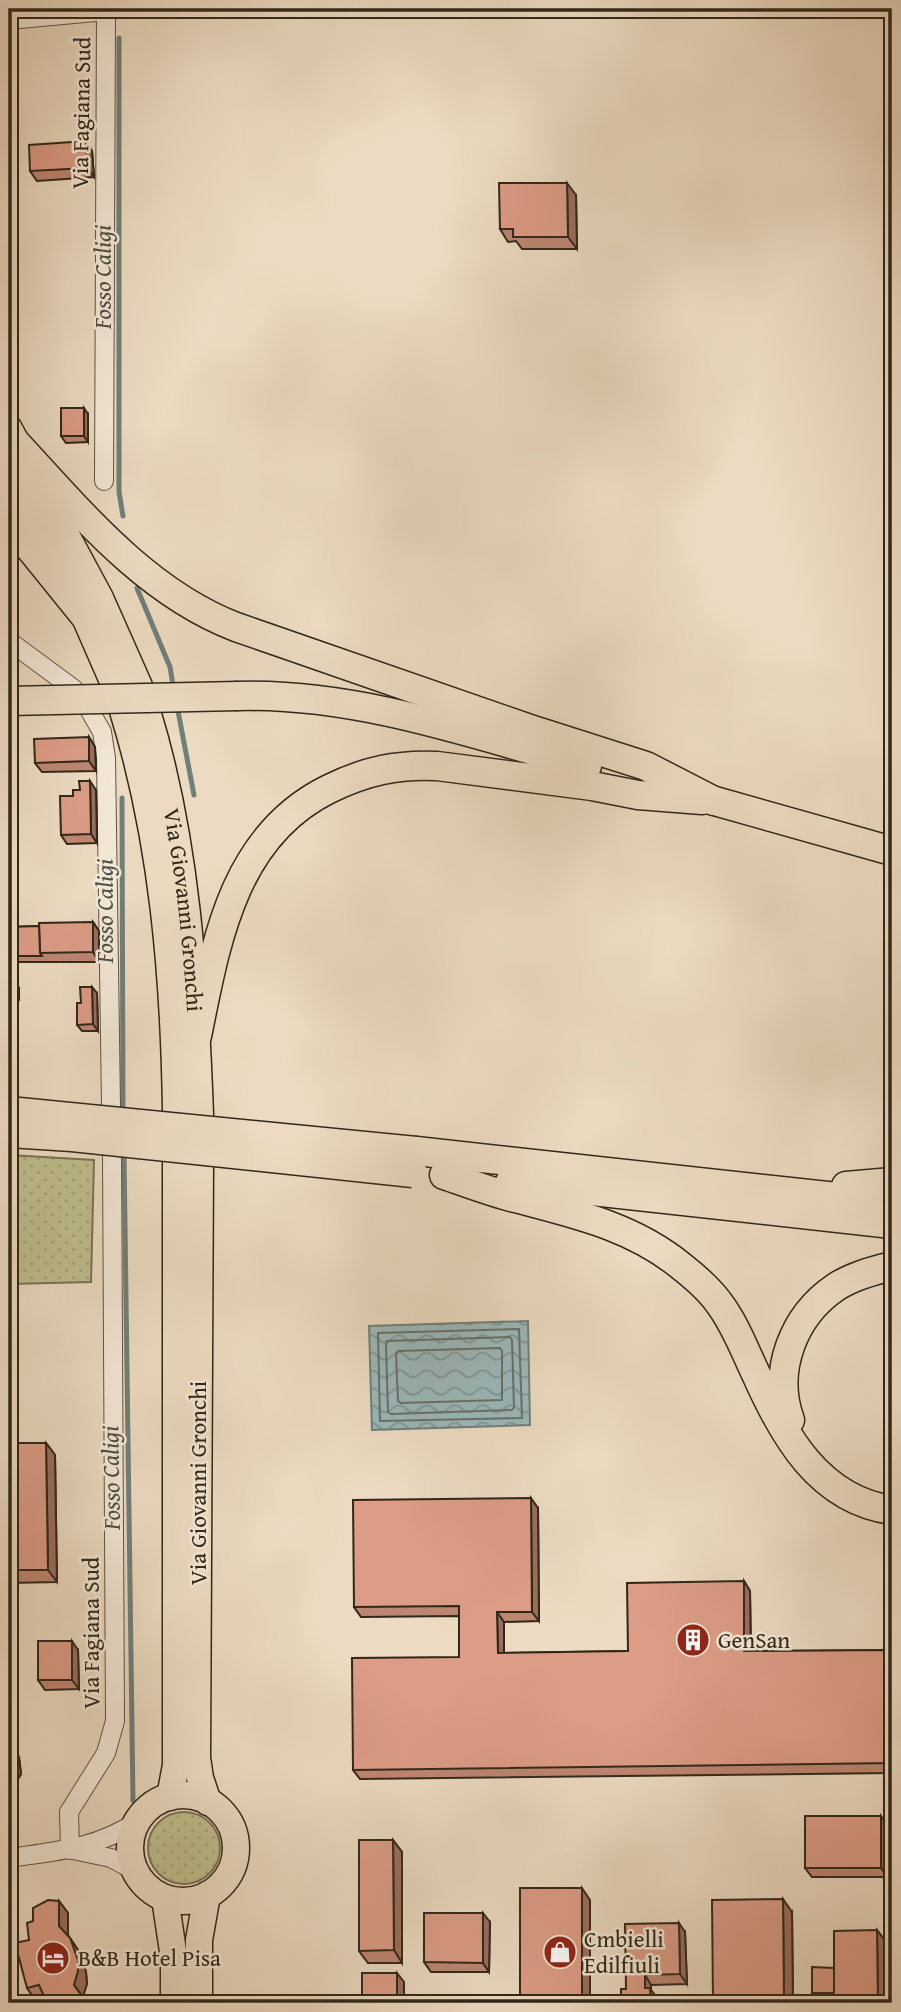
<svg xmlns="http://www.w3.org/2000/svg" width="901" height="2012" font-family="'Gentium Book Plus',serif">
  <defs>
    <pattern id="grass-dots" width="8" height="8" patternUnits="userSpaceOnUse" patternTransform="scale(1.75)"><rect width="8" height="8" fill="#bfbe8e"/><path d="M2 2h.1M6 6h.1" fill="none" stroke="#a5a37a" stroke-width="1.8" stroke-linecap="round"/></pattern>
    <pattern id="water-waves" width="16" height="10" patternUnits="userSpaceOnUse" patternTransform="scale(1.75)"><rect width="16" height="10" fill="#9bb9bb"/><path d="M0 5q4-4 8 0t8 0" fill="none" stroke="#7f9697"/></pattern>
  </defs>
  <rect width="100%" height="100%" fill="#ecdbc2"/>
  <filter id="stains"><feTurbulence type="fractalNoise" baseFrequency=".00286" numOctaves="4"/><feColorMatrix values="0 0 0 0 .2 0 0 0 0 .09 0 0 0 0 .02 0 0 0 .5 -.17"/></filter>
  <radialGradient id="worn" r=".72"><stop offset=".6" stop-color="#630" stop-opacity="0"/><stop offset="1" stop-color="#630" stop-opacity=".3"/></radialGradient>
  <g fill="url(#grass-dots)" stroke="#787254" stroke-width="2">
    <path d="M9,1155L94,1160L91,1282L9,1284Z"/>
    <circle cx="184" cy="1848" r="36"/>
  </g>
  <path fill="url(#water-waves)" stroke="#717f7a" stroke-width="2" d="M528,1321L530,1425L372,1430L369,1326Z"/>
  <g fill="none" stroke-linecap="round" stroke-linejoin="round">
    <g stroke="#66706a" stroke-width="2">
      <path d="M519,1329L522,1418L380,1421L378,1333Z"/>
      <path d="M510,1337L512,1340L514,1407L512,1410L391,1414L388,1412L386,1344L387,1341Z"/>
      <path d="M500,1348L502,1351V1400L401,1403L398,1401L396,1354L398,1351Z"/>
    </g>
    <g stroke="#717f7a" stroke-width="5">
      <path d="M119,38V492L123,516"/>
      <path d="M137,588L170,667L173,685"/>
      <path d="M178,711L194,795"/>
      <path d="M122,798L123,1107"/>
      <path d="M124,1154L133,1801"/>
    </g>
    <defs>
      <g id="minor">
        <path d="M9,20L106,11L104,481"/>
        <path d="M9,641L74,689"/>
        <path d="M90,711L102,732L106,758L111,1106"/>
        <path d="M70,1850L69,1812L106,1753L115,1721L112,1153"/>
        <path d="M73,1850L111,1858L135,1871"/>
        <path d="M9,1858C58,1851 95,1849 138,1821"/>
      </g>
      <g id="primary">
        <path d="M9,429L100,598L139,686"/>
        <path d="M9,476L84,615L115,686"/>
        <path d="M123,711C163,840 174,977 176,1111"/>
        <path id="s1" d="M147,711C187,841 195,979 200,1114"/>
        <path d="M200,1163L197,1758L200,1778L208,1802"/>
        <circle cx="183" cy="1848" r="53"/>
        <path d="M170,1797L176,1765V1161"/>
        <path d="M165,1898L174,1958V2003"/>
        <path d="M199,2003V1940L207,1895"/>
      </g>
      <g id="trunk">
        <path d="M16,443C81,513 145,592 236,627L527,728L646,766L714,801"/>
        <path d="M9,527L29,547L84,615"/>
        <path d="M238,696C357,693 473,734 587,766"/>
        <path d="M697,796L892,851"/>
        <path d="M197,1036C216,942 233,836 329,789C365,771 398,764 437,766L592,786L638,795L702,800"/>
        <path d="M416,1151L892,1203"/>
        <path d="M444,1175C468,1183 491,1192 515,1198C575,1214 632,1226 681,1266C695,1277 709,1289 719,1303C735,1324 745,1351 756,1374C783,1435 819,1500 892,1510"/>
        <path d="M510,1182L892,1224"/>
        <path d="M846,1186L892,1182"/>
        <path d="M790,1420C772,1371 793,1316 836,1287C853,1276 873,1271 892,1266"/>
      </g>
    </defs>
    <use href="#minor" stroke="#605443" stroke-width="20"/>
    <use href="#primary" stroke="#312719" stroke-width="29"/>
    <use href="#trunk" stroke="#312719" stroke-width="31"/>
    <use href="#minor" stroke="#f3e8d7" stroke-width="18"/>
    <use href="#primary" stroke="#ecdbc2" stroke-width="26"/>
    <use href="#trunk" stroke="#ecdbc2" stroke-width="28"/>
    <defs>
      <g id="trunk-bridge">
        <path d="M9,701L238,696"/>
        <path d="M9,1111L416,1151"/>
        <path d="M9,1133L72,1137L413,1173"/>
      </g>
    </defs>
    <use href="#trunk-bridge" stroke="#312719" stroke-width="31" stroke-linecap="butt"/>
    <use href="#trunk-bridge" stroke="#ecdbc2" stroke-width="28"/>
  </g>
  <g fill="#bd8673" stroke="#312719" stroke-width="2">
    <path d="M92,151L94,177L37,181L30,171Z"/>
    <path d="M576,195L577,249H522L516,241L508,242L500,229Z"/>
    <path d="M88,414V442L66,443L61,436Z"/>
    <path d="M89,737L95,747L96,771L42,772L35,763Z"/>
    <path d="M96,790L97,843L67,844L61,835L73,796Z"/>
    <path d="M93,922L99,931V962H9V927L39,926Z"/>
    <path d="M9,984L19,988V999L9,998Z"/>
    <path d="M97,993L98,1031H82L77,1025L81,1003Z"/>
    <path d="M9,1443H46L55,1455L57,1582L9,1583Z"/>
    <path d="M538,1508L539,1621L504,1622V1653L628,1651L744,1581L750,1591L751,1651L892,1650V1773L360,1779L353,1770L459,1657V1616L361,1617L354,1607Z"/>
    <path d="M78,1650L79,1689L45,1690L38,1680Z"/>
    <path d="M9,1743L19,1757L21,1774L18,1779L9,1783Z"/>
    <path d="M887,1825V1877H812L805,1868Z"/>
    <path d="M393,1840L402,1852V1963H368L359,1951Z"/>
    <path d="M59,1901L68,1913V1935L78,1950L86,1972L87,1984L35,2000L27,1988L29,1940L33,1921Z"/>
    <path d="M792,1912L793,2003H713Z"/>
    <path d="M490,1922L489,1972H431L424,1962Z"/>
    <path d="M877,1930L886,1942V2003H818V1999H816L812,1993L834,1968Z"/>
    <path d="M685,1932L687,1984L651,1985V1990L657,1998L626,1989Z"/>
  </g>
  <g fill="#9a6d5e" stroke="#312719" stroke-width="2">
    <path d="M86,141L92,151L94,177L87,168Z"/>
    <path d="M567,183L576,195L577,249L568,237Z"/>
    <path d="M84,408L88,414V442L84,436Z"/>
    <path d="M89,737L95,747L96,771L89,761Z"/>
    <path d="M90,781L96,790L97,843L91,834Z"/>
    <path d="M93,922L99,931V962L93,952Z"/>
    <path d="M17,984L19,988V999L16,996Z"/>
    <path d="M92,987L97,993L98,1031L93,1024Z"/>
    <path d="M46,1443L55,1455L57,1582L48,1570Z"/>
    <path d="M531,1498L538,1508L539,1621L532,1612Z"/>
    <path d="M744,1581L750,1591L751,1661L744,1651Z"/>
    <path d="M497,1612L504,1622V1662L498,1653Z"/>
    <path d="M72,1641L78,1650L79,1689L72,1680Z"/>
    <path d="M11,1745L19,1757L21,1774L18,1779L10,1767Z"/>
    <path d="M881,1816L887,1825V1877L881,1868Z"/>
    <path d="M393,1840L402,1852V1963L394,1950Z"/>
    <path d="M582,1888L590,1900V2003H582Z"/>
    <path d="M783,1899L792,1912L793,2003H786L784,2001Z"/>
    <path d="M59,1901L68,1913V1938L59,1926Z"/>
    <path d="M483,1913L490,1922L489,1972L483,1963Z"/>
    <path d="M679,1923L685,1932L687,1984L680,1974Z"/>
    <path d="M877,1930L886,1942V2003H878Z"/>
    <path d="M70,1938L78,1950L86,1972L87,1984L83,1997L74,1985Z"/>
    <path d="M397,1973L404,1982V2003H397Z"/>
    <path d="M645,1975L651,1985V1990L657,1998V2003H651L645,1988Z"/>
  </g>
  <g fill="#dc9c86" stroke="#312719" stroke-width="2">
    <path d="M86,141L87,168L30,171L29,145Z"/>
    <path d="M499,183H567L568,237H513V229H500Z"/>
    <rect x="61" y="408" width="23" height="28"/>
    <path d="M89,737V761L35,763L34,739Z"/>
    <path d="M79,781H90L91,834L61,835L60,796H73V790H80Z"/>
    <path d="M93,922V952L40,953L39,923Z"/>
    <path d="M39,926L40,953L42,956H9V927Z"/>
    <path d="M9,984H17L16,996L9,995Z"/>
    <path d="M80,987H92L93,1024L77,1025V1003H81Z"/>
    <path d="M9,1443H46L48,1570H9Z"/>
    <path d="M531,1498L532,1612H497L498,1653L628,1651L627,1583L744,1581V1651L892,1650V1763L353,1770L352,1658L459,1657V1606L354,1607L353,1500Z"/>
    <rect x="38" y="1641" width="34" height="39"/>
    <path d="M9,1743L11,1745L13,1762L9,1768Z"/>
    <rect x="805" y="1816" width="76" height="52"/>
    <path d="M359,1840H393L394,1950L359,1951Z"/>
    <rect x="520" y="1888" width="62" height="115"/>
    <path d="M783,1899L784,2001H763V2003H713L712,1900Z"/>
    <path d="M48,1900L59,1901V1926L70,1938L78,1960V1971L74,1985L87,2003H47L39,1985L27,1988L15,1943L29,1940L27,1923L33,1921V1908Z"/>
    <path d="M424,1913H483V1963L424,1962Z"/>
    <path d="M679,1923L680,1974L645,1975V1988H650L651,2003H621V1989H626L625,1924Z"/>
    <path d="M877,1930L878,2003H834V1931Z"/>
    <path d="M812,1967L834,1968V1993H812Z"/>
    <rect x="362" y="1973" width="35" height="30"/>
    <rect x="818" y="1998" width="16" height="5"/>
  </g>
  <defs>
    <symbol id="building-disc" viewBox="-11 -11 22 22"><circle r="9.5" fill="#8f2418" stroke="#f3e8d7"/><path d="M-4-6H4V6H1V3H-1V6H-4ZM-2.5-4.3h1.7v1.8h-1.7ZM.8-4.3h1.7v1.8H.8ZM-2.5-1h1.7V.8h-1.7ZM.8-1h1.7V.8H.8Z" fill="#fff"/></symbol>
    <symbol id="shop-disc" viewBox="-11 -11 22 22"><circle r="9.5" fill="#8f2418" stroke="#f3e8d7"/><path d="M-5-2.5h2.3a2.7 3.5 0 0 1 5.4 0H5L5.5 6h-11ZM-1.5-2.5h3a1.5 2.3 0 0 0-3 0Z" fill="#fff"/></symbol>
    <symbol id="hotel-disc" viewBox="-11 -11 22 22"><circle r="9.5" fill="#8f2418" stroke="#f3e8d7"/><path d="M-6-4.5h1.5V1H6V5H4.5V3h-9V5H-6ZM-4 0a1.8 1.8 0 1 1 3.6 0ZM.5 0V-2.5h3Q6-2.5 6 0Z" fill="#fff"/></symbol>
  </defs>
  <g fill-rule="evenodd">
    <use href="#building-disc" x="674" y="1621" width="38" height="38"/>
    <use href="#shop-disc" x="541" y="1933" width="38" height="38"/>
    <use href="#hotel-disc" x="34" y="1939" width="38" height="38"/>
  </g>
  <g text-anchor="middle" stroke-width="5" stroke-linejoin="round" paint-order="stroke">
    <g font-size="23" fill="#312719" stroke="#f3e8d7">
      <text transform="translate(81 113) rotate(-89)" y="8">Via Fagiana Sud</text>
      <text dy="8" stroke="none"><textPath href="#s1" startOffset="203">Via Giovanni Gronchi</textPath></text>
      <text transform="translate(198 1483) rotate(-90)" y="8">Via Giovanni Gronchi</text>
      <text transform="translate(91 1633) rotate(-90)" y="8">Via Fagiana Sud</text>
    </g>
    <g font-size="23" fill="#312719" stroke="#f3e8d7" text-anchor="start">
      <text x="718" y="1648">GenSan</text>
      <text x="584" y="1947">Cmbielli<tspan x="584" dy="26">Edilfiuli</tspan></text>
      <text x="78" y="1966">B&amp;B Hotel Pisa</text>
    </g>
    <g font-size="24" font-style="italic" fill="#4c4c42" stroke="#f3e8d7">
      <text transform="translate(103 277) rotate(-90)" y="8">Fosso Caligi</text>
      <text transform="translate(105 911) rotate(-90)" y="8">Fosso Caligi</text>
      <text transform="translate(111 1478) rotate(-91)" y="8">Fosso Caligi</text>
    </g>
  </g>
  <rect width="901" height="2012" fill="none" stroke="#ecdbc2" stroke-width="35"/>
  <rect x="10" y="10" width="880" height="1991" fill="none" stroke="#312719" stroke-width="3.5"/>
  <rect x="18" y="18" width="866" height="1977" fill="none" stroke="#312719" stroke-width="2"/>
  <rect width="100%" height="100%" filter="url(#stains)"/>
  <rect width="100%" height="100%" fill="url(#worn)"/>
</svg>
